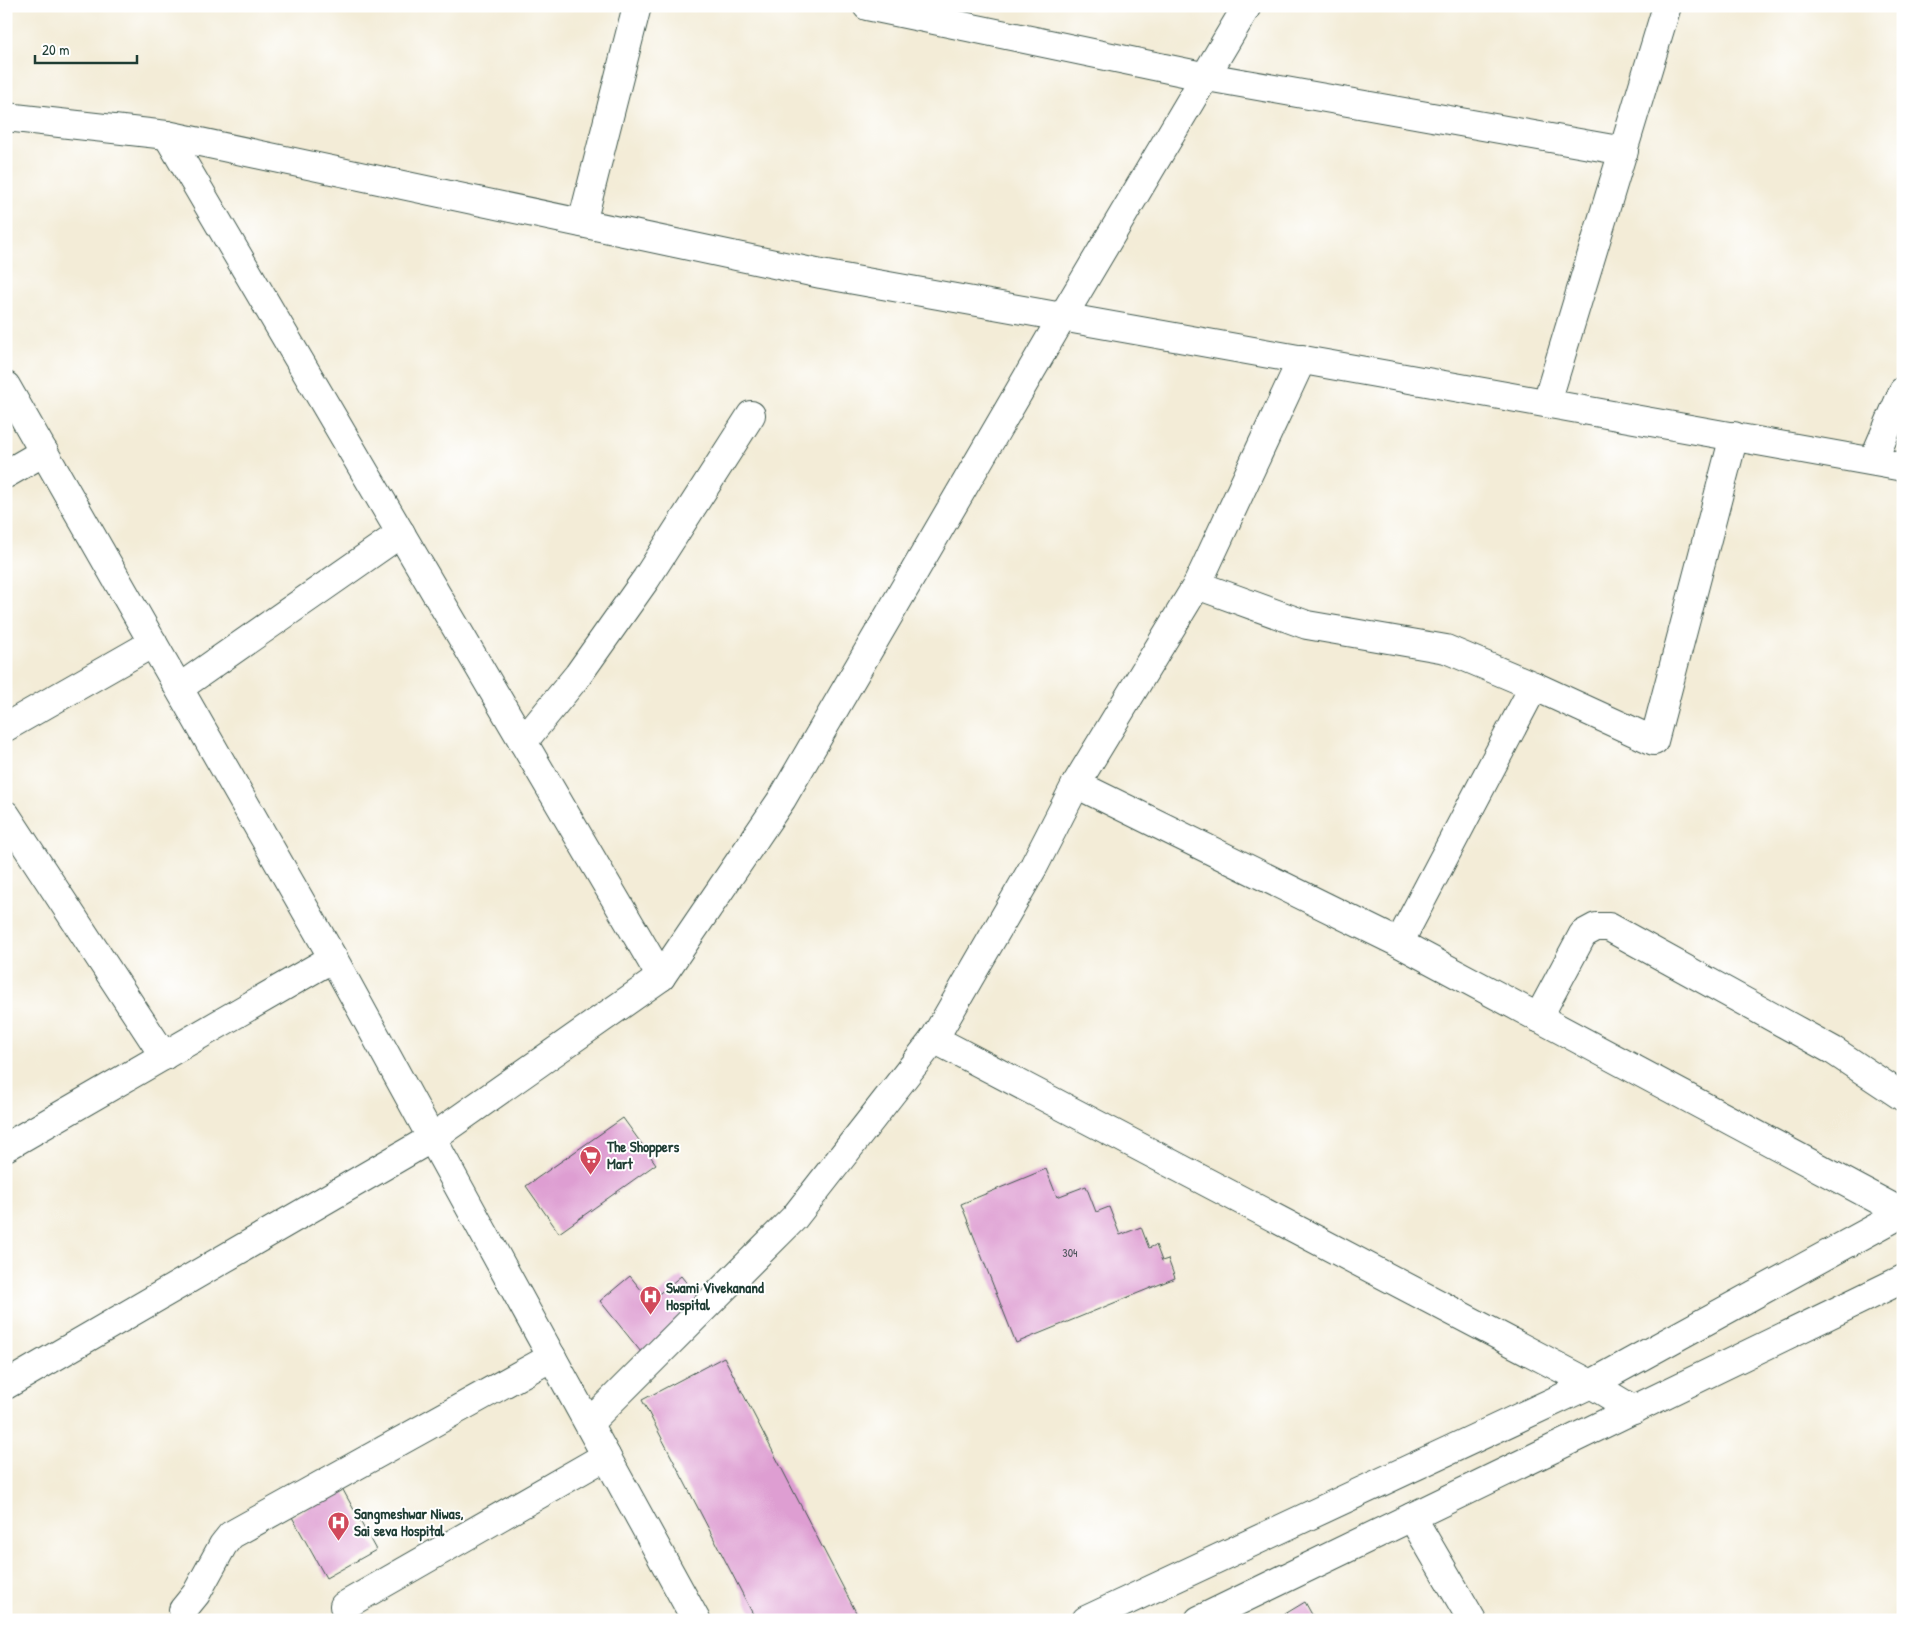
<svg xmlns="http://www.w3.org/2000/svg" width="1909" height="1626" font-family="'Patrick Hand',sans-serif">
  <rect width="100%" height="100%" fill="#fff"/>
  <filter id="ink" filterUnits="userSpaceOnUse"><feTurbulence type="fractalNoise" baseFrequency=".02" numOctaves="2"/><feDisplacementMap in="SourceGraphic" scale="10" xChannelSelector="R" yChannelSelector="G"/><feConvolveMatrix kernelMatrix="1 2 1 2 8 2 1 2 1" color-interpolation-filters="sRGB"/></filter>
  <filter id="wash" filterUnits="userSpaceOnUse"><feTurbulence type="fractalNoise" baseFrequency=".0096" numOctaves="4" result="noise"/><feDisplacementMap in="SourceGraphic" scale="20" xChannelSelector="R" yChannelSelector="G"/><feGaussianBlur stdDeviation="1.12" result="paint"/><feColorMatrix in="noise" values="0 0 0 0 0 0 0 0 0 0 0 0 0 0 0 0 0 1.4 0 .05"/><feComposite in="paint" operator="in"/></filter>
  <g filter="url(#wash)">
    <rect width="100%" height="100%" fill="#f3ecd7"/>
    <g id="blocks">
      <g fill="#de9ed2">
        <path d="M623,1118L656,1164L559,1233L526,1186Z"/>
        <path d="M1046,1169L1057,1197L1086,1186L1096,1212L1109,1207L1120,1235L1141,1227L1149,1248L1156,1245L1162,1261L1168,1259L1175,1278L1016,1343L961,1204Z"/>
        <path d="M630,1276L650,1301L681,1276L702,1302L641,1352L600,1301Z"/>
        <path d="M724,1357L860,1620H756L642,1400Z"/>
        <path d="M342,1488L376,1550L326,1578L292,1517Z"/>
        <path d="M1305,1602L1315,1620H1275Z"/>
      </g>
    </g>
  </g>
  <g filter="url(#ink)">
    <use href="#blocks" fill-opacity="0" stroke="#3f574c" stroke-width="1"/>
    <g fill="none" stroke-linecap="round" stroke-linejoin="round">
      <defs>
        <g id="street">
          <path d="M867,6L1207,77L1624,151"/>
          <path d="M6,117L167,135L821,274L1903,467"/>
          <path d="M167,135L661,977"/>
          <path d="M582,223L637,6"/>
          <path d="M6,386L333,958L696,1620"/>
          <path d="M1547,402L1667,6"/>
          <path d="M1873,461L1903,391"/>
          <path d="M6,474L44,452"/>
          <path d="M1197,585L1307,625L1446,649L1534,686L1654,741L1734,436"/>
          <path d="M179,688L401,533"/>
          <path d="M6,727L153,643"/>
          <path d="M523,742L578,675L646,579L751,415"/>
          <path d="M1076,784L1399,943L1903,1213"/>
          <path d="M6,815L164,1056"/>
          <path d="M1399,943L1534,686"/>
          <path d="M1538,1018L1583,934L1596,927H1609L1834,1051L1903,1097"/>
          <path d="M934,1039L1591,1384L1634,1410"/>
          <path d="M6,1147L333,958"/>
          <path d="M6,1385L432,1138L661,977L782,799L1063,316L1247,6"/>
          <path d="M589,1423L794,1218L934,1039L1034,866L1076,784L1197,585L1302,359"/>
          <path d="M1412,1517L1472,1620"/>
          <path d="M344,1606L606,1456"/>
          <path d="M183,1610L196,1594L223,1545L231,1535L552,1357"/>
        </g>
        <g id="secondary">
          <path d="M1086,1620L1591,1384L1903,1213"/>
          <path d="M1199,1620L1903,1279"/>
        </g>
      </defs>
      <use href="#street" stroke="#3f574c" stroke-width="30"/>
      <use href="#secondary" stroke="#3f574c" stroke-width="30"/>
      <use href="#street" stroke="#fff" stroke-width="28"/>
      <use href="#secondary" stroke="#fff" stroke-width="28"/>
    </g>
  </g>
  <defs>
    <symbol id="supermarket-pin" viewBox="-11 -11 22 30"><path d="M0 17L-7.5 6A9.5 9.5 0 1 1 7.5 6Z" fill="#d1495b" stroke="#fff"/><path d="M-6-5.5h2.5l.6 2H6L4.5 2H-2.5L-4.4-4H-6ZM-1.5 3.2a1.3 1.3 0 1 0 .1 0ZM3 3.2a1.3 1.3 0 1 0 .1 0Z" fill="#fff"/></symbol>
    <symbol id="hospital-pin" viewBox="-11 -11 22 30"><path d="M0 17L-7.5 6A9.5 9.5 0 1 1 7.5 6Z" fill="#d1495b" stroke="#fff"/><path d="M-5-5h3v3.5h4V-5h3V5h-3V1.5h-4V5h-3Z" fill="#fff"/></symbol>
  </defs>
  <g fill-rule="evenodd">
    <use href="#supermarket-pin" x="578" y="1144" width="25" height="34"/>
    <use href="#hospital-pin" x="638" y="1284" width="25" height="34"/>
    <use href="#hospital-pin" x="326" y="1510" width="25" height="34"/>
  </g>
  <g text-anchor="middle" stroke-width="4" stroke-linejoin="round" paint-order="stroke">
    <g font-size="12" fill="#4f555c">
      <text x="1070" y="1257">304</text>
    </g>
    <g font-size="15" font-weight="bold" fill="#1f3d34" stroke="#fff" text-anchor="start">
      <text x="607" y="1152">The Shoppers<tspan x="607" dy="17">Mart</tspan></text>
      <text x="666" y="1293">Swami Vivekanand<tspan x="666" dy="17">Hospital</tspan></text>
      <text x="354" y="1519">Sangmeshwar Niwas,<tspan x="354" dy="17">Sai seva Hospital</tspan></text>
    </g>
  </g>
  <rect width="1909" height="1626" fill="none" stroke="#fff" stroke-width="25"/>
  <path d="M35 55v8h102v-8" fill="none" stroke="#1f3d34" stroke-width="2.5"/>
  <text x="42" y="55" font-size="15" fill="#1f3d34" stroke="#ffffff" stroke-width="4" paint-order="stroke">20 m</text>
</svg>
